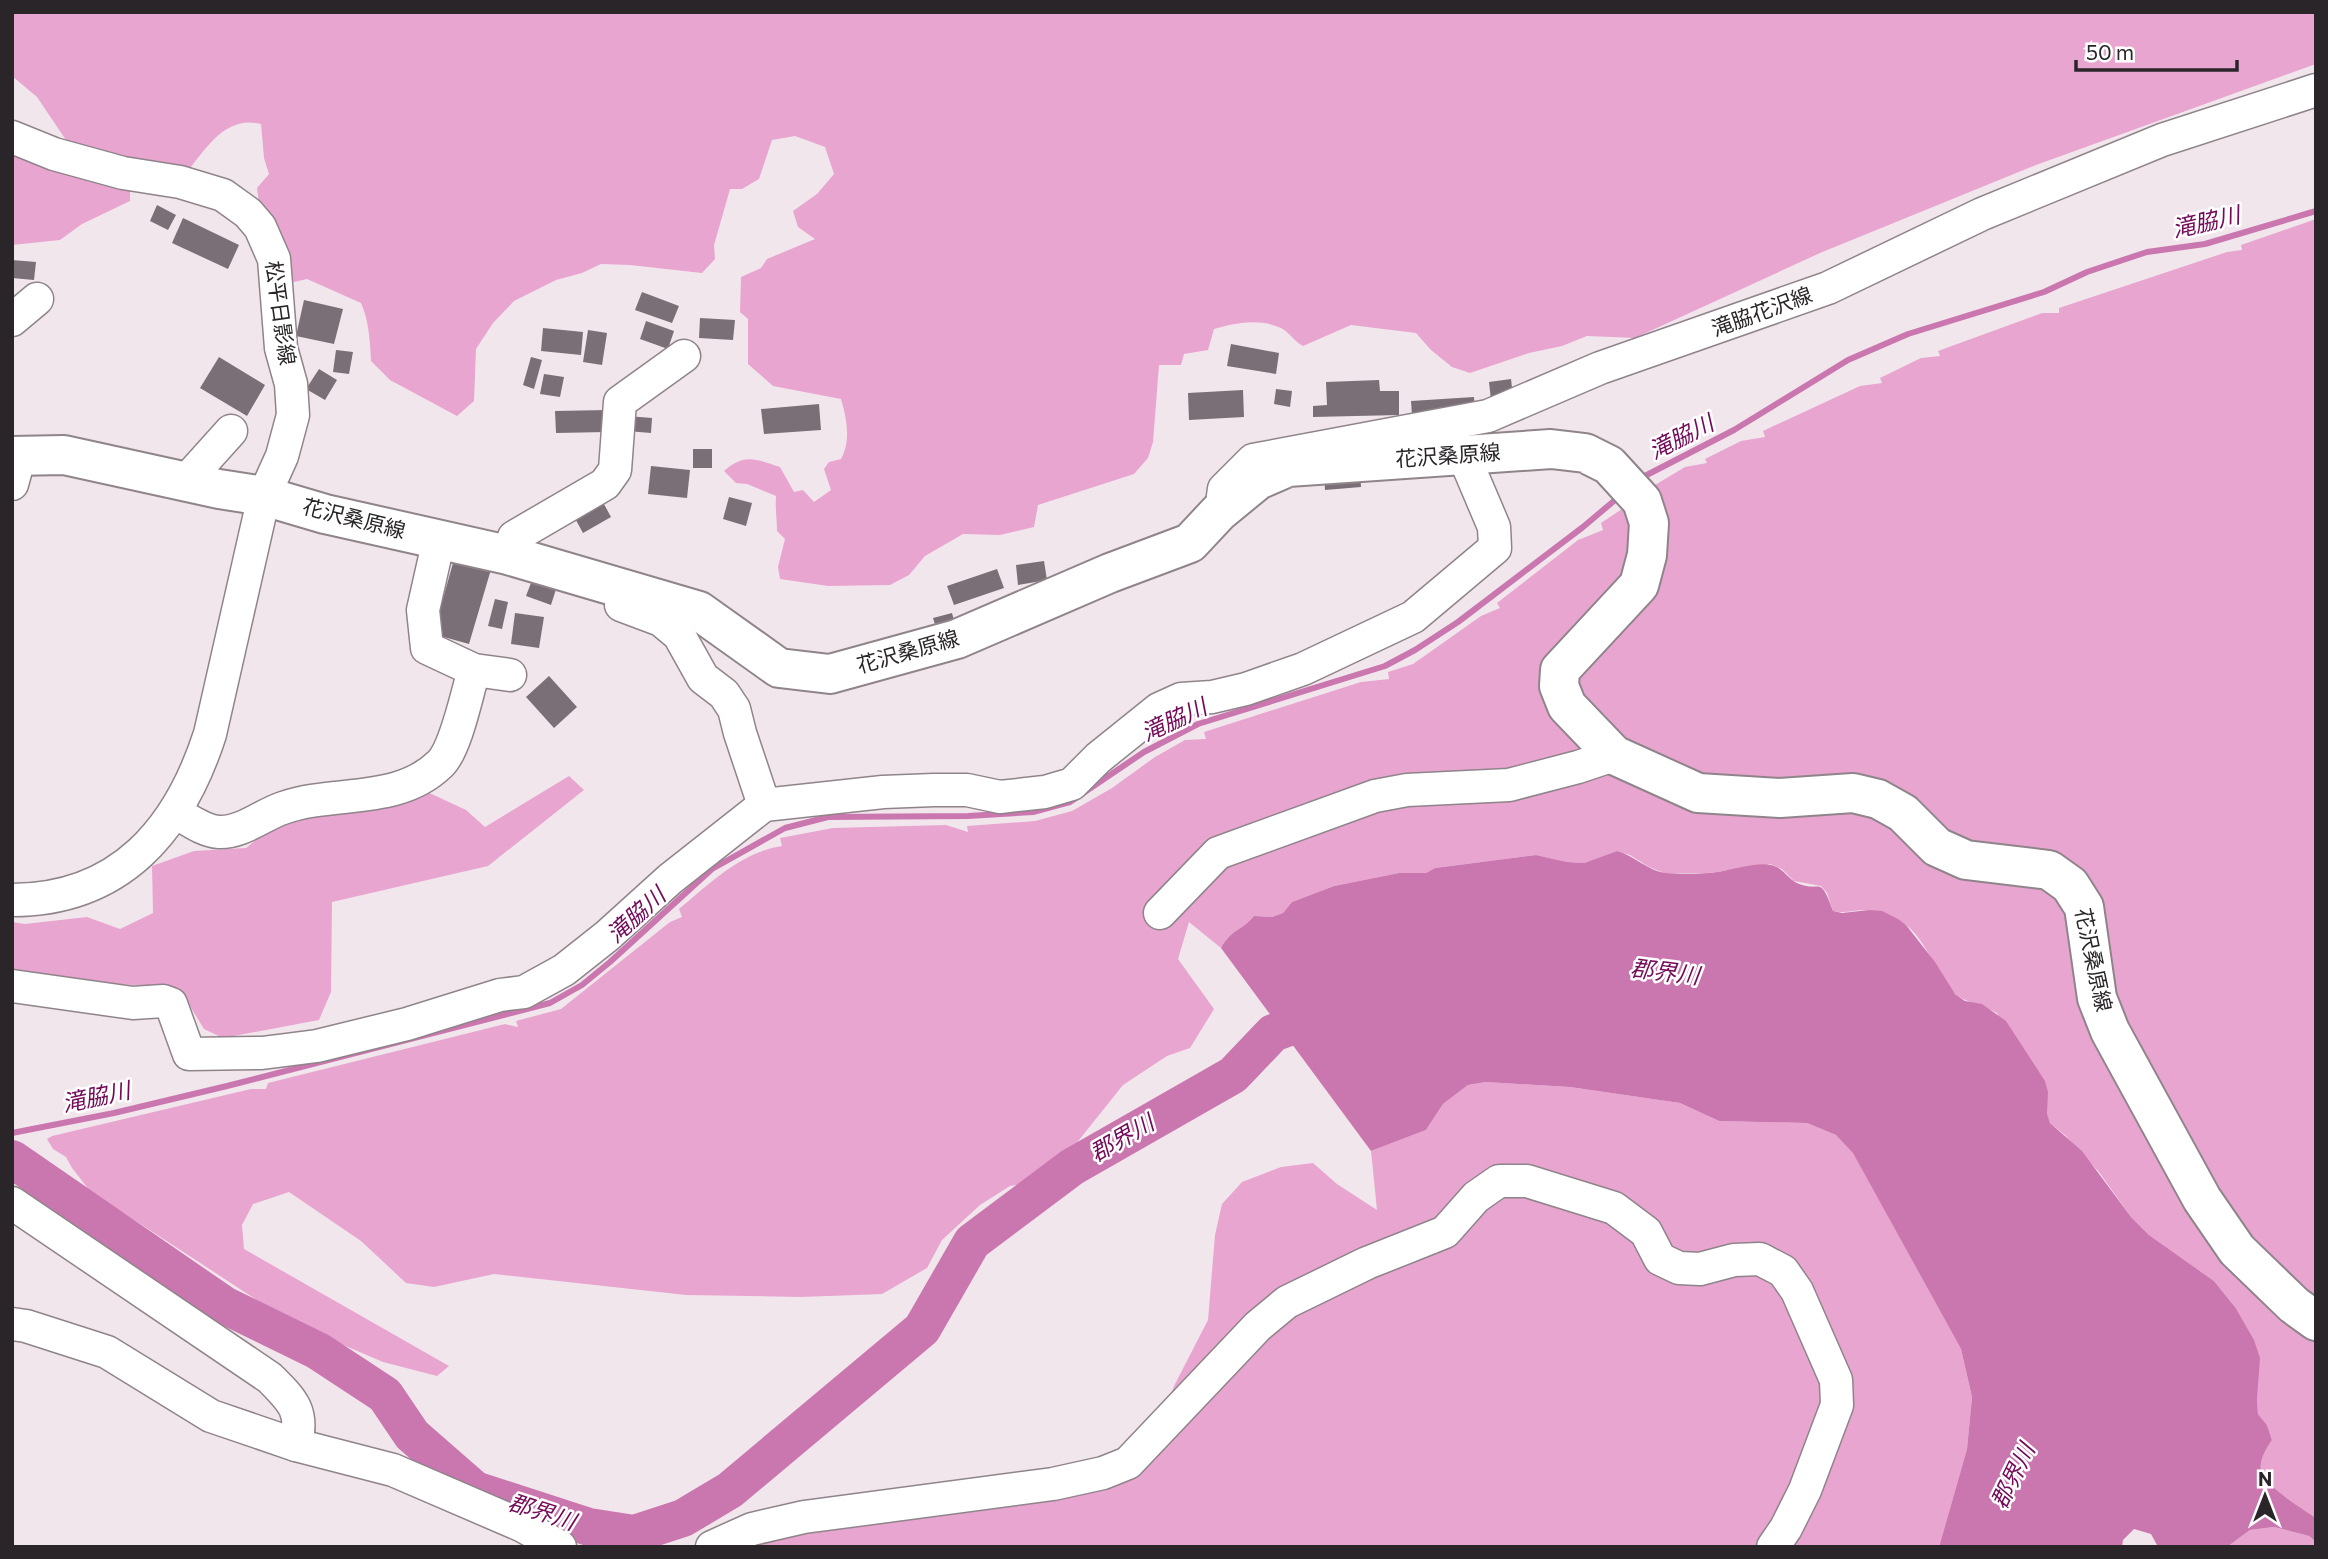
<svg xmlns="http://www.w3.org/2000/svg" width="2328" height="1559" font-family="Commissioner,'Noto Sans JP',sans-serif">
  <rect width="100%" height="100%" fill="#f2e6ed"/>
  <g fill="#e8a5d0">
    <path d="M12,12H2316V64L2036,165L1820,253L1635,338L1587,336L1562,346L1529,353L1470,373L1452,367L1431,350L1416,333L1351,325L1303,346C1294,341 1289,332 1281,328C1260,318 1235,323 1214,329L1208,350L1184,354L1181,365H1159L1153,442L1148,458L1134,474L1038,505L1034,527L1000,535L963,534L925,556L909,575L890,585L828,586L780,579L778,567L785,539L777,531C777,519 775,509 776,496L747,484L736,483L724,471C744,453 756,459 780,467L794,492L803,490L814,502L831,490L824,469L829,462L841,459C851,441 847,419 841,399L773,386L748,364V319L740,312L741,277L761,268L767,259L815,239L798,227L793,211L817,194L834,174L825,147L795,136L772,140L759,179L742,189H730L714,245L715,259L702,273L630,265L601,264L582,273L556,280L514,301L493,323L476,349L474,401L457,416L390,380L371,361C370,341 369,321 361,303L307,279L294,282L289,279L260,211L257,188L269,174L264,158L261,124C226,115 207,147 187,172L70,146L37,97L12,76Z"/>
    <path d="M12,144L130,189V201L82,224L60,240L12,245Z"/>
    <path d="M2316,219V1306L2299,1294L2224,1207L2112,999L2100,912L1978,856L1904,804L1699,782L1622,745L1574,691L1578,667L1644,596L1650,488L1685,467L1707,463L1705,459L1741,441L1765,437L1763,431L1860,386L1882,383L1880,378L1921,358L1940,356L1938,351L2042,313H2059V308L2227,252L2242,250L2241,245Z"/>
    <path d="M1628,505L1637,519L1632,567L1554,650L1609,768L1848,802L2061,893L2084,1000L2316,1336V1518C2303,1509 2265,1486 2261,1471C2259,1460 2266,1449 2272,1440L2267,1425L2258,1414L2257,1398L2235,1307L2214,1281L2149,1235L2131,1217L2099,1172L2065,1135L2050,1123L1997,1013C1982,1005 1965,1003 1953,992C1937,975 1926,940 1906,925C1900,920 1873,910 1865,910C1854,910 1845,914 1833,911L1827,893L1821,886L1794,881L1782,869L1770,864L1709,873H1664L1649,867L1630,855L1617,851L1584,863L1567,862L1536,855L1435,868L1426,873H1399L1334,886L1292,902L1283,913L1272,917L1254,916C1242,931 1232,928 1221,948L1189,922L1178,959L1214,1009L1190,1048L1167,1056L1123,1085L1063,1160L1030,1183L1010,1186L980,1205L942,1240L927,1268L882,1294L801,1297L686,1295L494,1274L434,1287L406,1283L361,1241L289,1192L253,1204L242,1225L244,1249L449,1366L437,1376L383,1362L292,1323L90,1191L72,1168L66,1157L53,1149L47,1139L52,1136L251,1089H266L268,1083L505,1024L518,1027L516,1021L561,1009L670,922L682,917L679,909C709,884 741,852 782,846L780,838L833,828L946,825L968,832L967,826L1035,821L1072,811L1112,788L1155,757L1185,740L1206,739L1204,732L1361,682L1389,679L1388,672L1413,664L1481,616L1500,608L1497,603L1578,540L1603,530L1601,523Z"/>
    <path d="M569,776L584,790L488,866L332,902L331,992L319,1020L223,1038L204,1029L179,988L54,980L12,970V922L25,924L87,917L120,929L153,913L152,866L194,851L246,848L287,814L381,808L423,790L466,810L485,827Z"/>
    <path d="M1486,1082L1570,1087L1680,1103L1719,1121L1807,1123L1836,1135L1853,1152L1961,1349L1972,1397L1967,1449L1939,1547H1785L1845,1406L1802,1276L1690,1258L1524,1171L1434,1226L1328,1270L1166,1408L1174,1386L1208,1320L1215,1235L1222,1204L1242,1182L1281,1167L1313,1163L1337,1184L1377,1210L1371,1151L1426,1130L1443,1104L1468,1085Z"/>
    <path d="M1507,1193H1532L1613,1219L1637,1245L1749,1270L1775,1280L1824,1373L1828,1404L1761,1547H750L796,1530L1129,1477L1268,1332Z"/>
    <path d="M2274,1527L2309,1536L2316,1542V1547H2227L2250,1530Z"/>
  </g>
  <path fill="#cb77af" d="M1617,851C1635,856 1648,871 1666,873C1680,874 1696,874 1710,873C1727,872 1760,860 1774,866C1783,869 1787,877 1795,882C1821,895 1819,872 1833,911L1842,913L1869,910L1882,911L1898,919L1906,925L1935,962L1955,994L1965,1001L1982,1004L2006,1021L2045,1081L2048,1092L2047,1114L2050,1123L2082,1151L2131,1217L2149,1235L2214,1281L2235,1307L2254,1340L2260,1358L2257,1398L2258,1414L2267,1425L2272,1440C2266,1449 2259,1460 2261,1471C2265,1486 2303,1509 2316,1518V1542L2309,1536L2274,1527L2250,1530L2227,1547H2158L2151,1534L2134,1529L2123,1540L2122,1547H1939L1967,1449L1972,1397L1961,1349L1853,1153L1836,1135L1807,1123L1719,1121L1680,1103L1570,1087L1486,1082L1468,1085L1443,1104L1426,1130L1371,1151L1221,948C1232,928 1242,931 1254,916L1272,917L1283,913L1292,902L1334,886L1399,873H1426L1435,868L1536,855L1567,862L1584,863Z"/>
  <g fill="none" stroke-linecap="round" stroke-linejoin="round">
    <g stroke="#cb77af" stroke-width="6">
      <path d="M1639,479L1734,430L1848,360L1908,334L2044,292L2087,272L2147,252L2205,244L2316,211"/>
      <path d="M12,1133L114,1113L227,1086L550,1003L582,985L610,962L712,869L785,828L828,817L968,816L1033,812L1070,802L1144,752L1198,724L1385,666L1415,650L1458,622L1583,527L1621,495"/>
    </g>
    <path stroke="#cb77af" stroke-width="38" d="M12,1159L224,1305L318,1351L385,1395L412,1435L475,1490L589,1527L634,1534L683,1518L730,1490L922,1329L972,1242L1072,1167L1233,1075L1273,1033L1331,1012"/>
  </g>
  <g fill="#7a6f76">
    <path d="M157,205L176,215L168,230L150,221Z"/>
    <path d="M183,218L239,245L228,269L172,243Z"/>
    <path d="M12,260L36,262L34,280L12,278Z"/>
    <path d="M642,292L679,306L672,323L635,310Z"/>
    <path d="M304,300L343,309L334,344L296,336Z"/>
    <path d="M700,318L735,320L733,340L699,338Z"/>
    <path d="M646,321L674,331L668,349L640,339Z"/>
    <path d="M543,328L583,332L581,355L541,351Z"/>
    <path d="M588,330L607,333L602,365L583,362Z"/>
    <path d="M1231,344L1279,353L1276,374L1227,366Z"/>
    <path d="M336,350L353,352L349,374L333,372Z"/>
    <path d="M219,357L265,385L247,416L200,388Z"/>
    <path d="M531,357L542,360L534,389L523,385Z"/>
    <path d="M319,369L337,380L325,400L306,389Z"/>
    <path d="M544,374L564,377L560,397L540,394Z"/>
    <path d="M1511,379L1513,396L1491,400L1489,382Z"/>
    <path d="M1379,380L1380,391H1399V415L1313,417V406L1327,405L1326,382Z"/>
    <path d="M1276,389L1292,391L1290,407L1274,404Z"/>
    <path d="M1243,390L1244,417L1189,420L1188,393Z"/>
    <path d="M1474,397L1475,412L1412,415L1411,401Z"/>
    <path d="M819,404L821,430L764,434L761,409Z"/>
    <path d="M607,410V432L556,433L555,411Z"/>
    <path d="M627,416L652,418L651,433L627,431Z"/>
    <rect x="693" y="449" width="19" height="19"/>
    <path d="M651,466L690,470L687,498L648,494Z"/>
    <path d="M1360,470L1361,487L1325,490L1324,472Z"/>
    <path d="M599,495L611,517L583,533L571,511Z"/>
    <path d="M729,497L752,503L746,526L723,519Z"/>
    <path d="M455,556L492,566L469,644L433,634Z"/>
    <path d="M1044,561L1047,580L1018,585L1016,565Z"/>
    <path d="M997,569L1004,588L954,605L947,586Z"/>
    <path d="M534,575L558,583L551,605L526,596Z"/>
    <path d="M495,599L508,602L502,629L488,626Z"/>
    <path d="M515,613L544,617L539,648L511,644Z"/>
    <path d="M952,613L957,631L939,637L933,618Z"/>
    <path d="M549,676L577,707L554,728L526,697Z"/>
  </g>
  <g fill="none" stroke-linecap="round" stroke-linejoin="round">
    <defs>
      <g id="minor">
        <path d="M12,137L54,154L123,173L180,182L223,195L248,213L260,227L274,259L281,348L291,384L293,415L282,456L264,496L210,734C179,830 120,900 12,900"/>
        <path d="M12,320L37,299"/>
        <path d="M186,481L231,431"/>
        <path d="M12,484L20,455"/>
        <path d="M1223,496L1224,489L1253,460L1488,416L1600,368L1828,288L1982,214L2162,140L2316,90"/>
        <path d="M439,539L423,610L427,648L474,670L510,675"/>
        <path d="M508,555L514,537L605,484L615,470L620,402L684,356"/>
        <path d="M621,605L661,620L679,635L703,678L724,694L734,709L740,733L764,805L883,792L934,790H967L1000,797L1045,792L1072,784L1098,758L1159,709L1181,699L1212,697L1246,689L1303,669L1413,617L1495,548L1494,527L1463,454"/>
        <path d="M175,812C188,819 203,831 219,832C242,833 262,815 283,808C334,790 398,805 440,764C456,749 467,693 474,670"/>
        <path d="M1160,913L1218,853L1375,796L1407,790L1509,785L1578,767L1614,755"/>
        <path d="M12,986L133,1003L163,1001L171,1004L189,1054L262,1053L317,1046L407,1024L500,995L524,992L564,970L607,936L670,879L764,805"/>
        <path d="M12,1203L270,1378C293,1401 304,1411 296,1445"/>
        <path d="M12,1324L26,1326L107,1352L211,1416L296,1445L393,1470L523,1526L560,1547"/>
        <path d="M712,1547L752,1529L804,1517L1053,1484L1103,1473L1128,1463L1258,1326L1287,1302L1367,1263L1445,1232L1476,1197L1499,1181H1527L1614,1208L1646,1232L1660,1259L1679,1268L1700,1269L1734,1260L1760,1259L1783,1271L1797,1291L1836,1380L1837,1405L1805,1490L1786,1528L1773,1547"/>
      </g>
      <path id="major" d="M12,456L64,455L219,489L264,496L325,514L508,555L699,611L779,668L830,674L957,639L1110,573L1190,543L1219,512L1258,480L1288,467L1551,449L1585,453L1609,465L1642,501L1649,523L1647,555L1639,585L1560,670L1559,686L1567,706L1614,755L1698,793L1780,798L1853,793L1878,799L1903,813L1937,847L1966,860L2049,870L2070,885L2084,907L2097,998L2110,1031L2202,1199L2237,1250L2294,1305L2316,1321"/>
    </defs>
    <use href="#minor" stroke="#8f848a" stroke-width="35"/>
    <use href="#major" stroke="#8f848a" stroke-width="42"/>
    <use href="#minor" stroke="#fff" stroke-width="32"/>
    <use href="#major" stroke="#fff" stroke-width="38"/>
  </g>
  <g text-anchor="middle" stroke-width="5" stroke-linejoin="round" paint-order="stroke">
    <g font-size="21" fill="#292528" stroke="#fff">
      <text transform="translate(1762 312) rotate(-20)" y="7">滝脇花沢線</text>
      <text transform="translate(280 313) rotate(82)" y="7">松平日影線</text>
      <text transform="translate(1448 456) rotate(-4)" y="7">花沢桑原線</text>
      <text transform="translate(354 519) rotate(14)" y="7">花沢桑原線</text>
      <text transform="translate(908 652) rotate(-16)" y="7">花沢桑原線</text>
      <text transform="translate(2093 960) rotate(78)" y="7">花沢桑原線</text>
    </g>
    <g font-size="23" font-style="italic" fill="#730a5a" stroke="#fff">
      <text transform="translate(2206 222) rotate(-13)" y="8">滝脇川</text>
      <text transform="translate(1681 437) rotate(-27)" y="8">滝脇川</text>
      <text transform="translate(1174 720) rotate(-25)" y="8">滝脇川</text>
      <text transform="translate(636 915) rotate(-42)" y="8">滝脇川</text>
      <text transform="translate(1665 972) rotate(7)" y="8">郡界川</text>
      <text transform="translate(96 1097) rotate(-12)" y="8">滝脇川</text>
      <text transform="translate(1122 1138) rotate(-30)" y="8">郡界川</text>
      <text transform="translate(2013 1476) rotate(-64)" y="8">郡界川</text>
      <text transform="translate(542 1512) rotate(18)" y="8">郡界川</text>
    </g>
  </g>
  <rect width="2328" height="1559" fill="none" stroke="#292528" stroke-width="28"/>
  <g transform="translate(2265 1496)" stroke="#ffffff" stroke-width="5" paint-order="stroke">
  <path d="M0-5L12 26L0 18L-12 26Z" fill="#292528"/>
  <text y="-10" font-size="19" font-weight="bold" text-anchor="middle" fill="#292528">N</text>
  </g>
  <path d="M2076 60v10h161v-10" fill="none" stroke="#292528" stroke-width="3.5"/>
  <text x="2086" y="60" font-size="21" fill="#292528" stroke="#ffffff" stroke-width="5" paint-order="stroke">50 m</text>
</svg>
